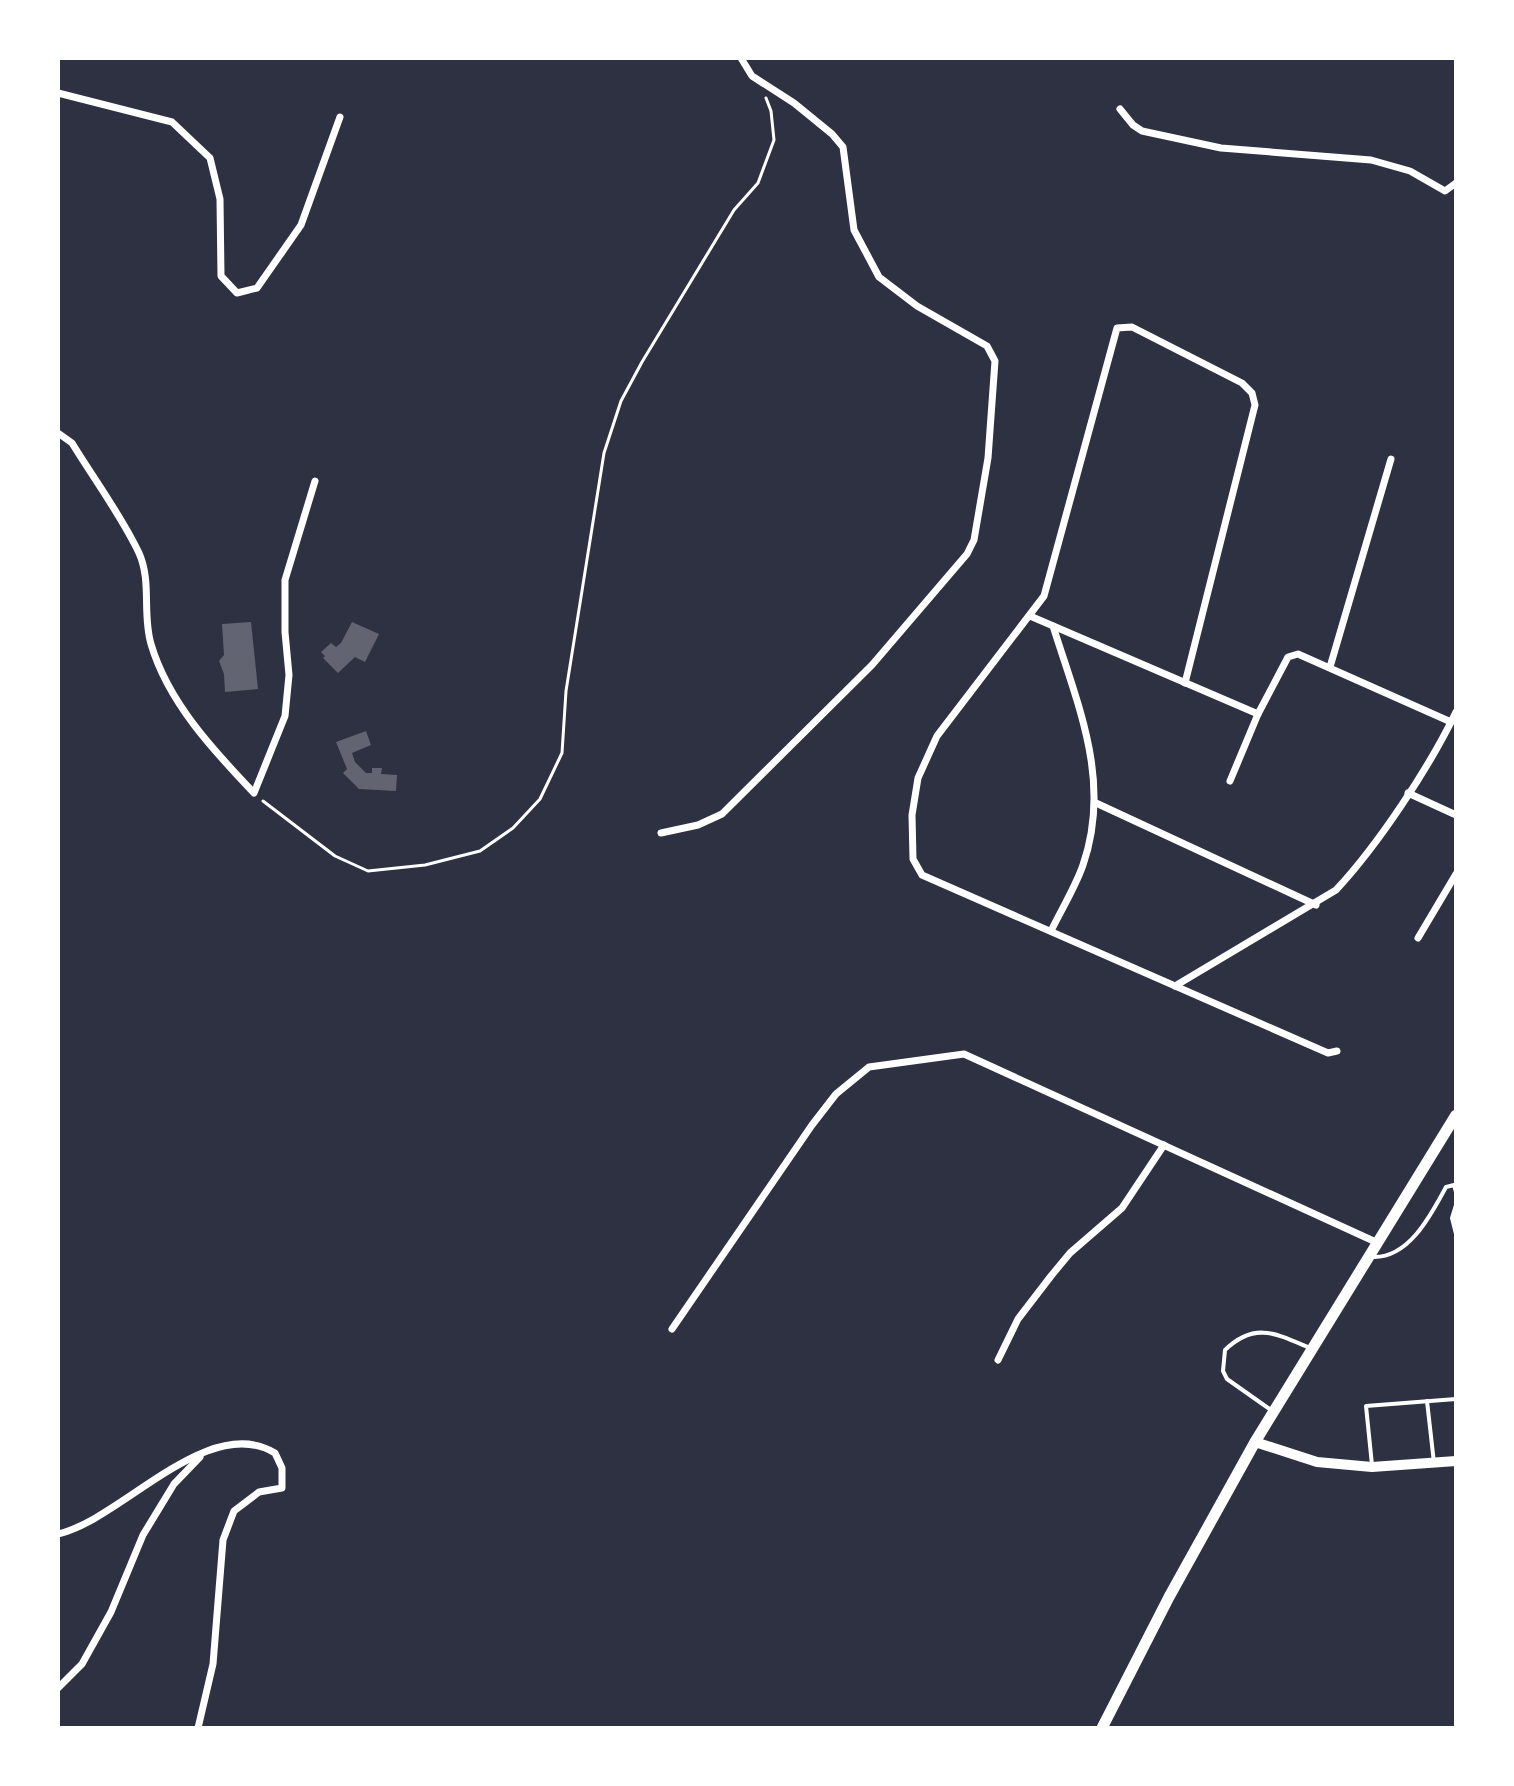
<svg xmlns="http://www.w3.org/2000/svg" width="1514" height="1786" font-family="'Archivo Narrow',sans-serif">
  <rect width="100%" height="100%" fill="#2d3142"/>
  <g fill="#626471">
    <path d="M251,622L258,689L225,692L224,674L219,661L224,655L222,624Z"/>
    <path d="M352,622L379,634L365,662L355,657L338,673L323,658L325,656L321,652L331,643L336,647L341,643Z"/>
    <path d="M366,731L371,745L352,753L355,762L366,773H372V768H382L381,774L397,775L396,791L359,789L343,773L347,769L336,742Z"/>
  </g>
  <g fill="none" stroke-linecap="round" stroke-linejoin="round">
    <path stroke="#fff" stroke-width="3" d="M263,801L335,856L368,871L425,865L480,851L513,828L540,799L562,753L566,691L604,453L621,401L642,362L734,210L758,183L774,140L771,111L766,98"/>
    <g stroke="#fff" stroke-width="4">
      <path d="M1456,1205L1452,1218L1456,1234"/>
      <path d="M1373,1257C1409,1258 1431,1215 1446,1187L1454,1185L1456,1192"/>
      <path d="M1427,1401L1434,1463"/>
      <path d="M1271,1410L1227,1379L1223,1371L1225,1350C1255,1321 1277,1334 1310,1348"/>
      <path d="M1372,1465L1366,1406L1456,1399"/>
    </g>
    <g stroke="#fff" stroke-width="7">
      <path d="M58,93L172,122L210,158L220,199L221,276L237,293L257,288L301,225L340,117"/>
      <path d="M1120,109L1133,125L1142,131L1221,148L1371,160L1410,171L1445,191L1456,183"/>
      <path d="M58,433L72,443C94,479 121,515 139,553C152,582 142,614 151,644C168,702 213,750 254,793L285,716L289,675L285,632V580L315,481"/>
      <path d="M1030,616L1258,714"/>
      <path d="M1330,667L1391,459"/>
      <path d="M1185,683L1255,405L1252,393L1242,383L1132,327L1117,328L1044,596L937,736L918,778L912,815L913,859L922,875L1328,1053L1337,1051"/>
      <path d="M1230,781L1258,714L1288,657L1298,654L1451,722"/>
      <path d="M1408,793L1456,815"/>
      <path d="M1096,803L1316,905"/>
      <path d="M661,833L698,825L722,814L872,665L967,554L974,540L988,458L995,361L987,346L917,306L879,277L854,230L843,147L832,134L794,103L752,76L741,58"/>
      <path d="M1051,931C1061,910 1075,888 1083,865C1112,781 1078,706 1053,626"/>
      <path d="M1418,938L1456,874"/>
      <path d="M1175,986L1336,890C1378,845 1429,768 1456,712"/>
      <path d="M672,1329L812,1125L836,1094L869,1067L964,1054L1378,1243"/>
      <path d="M998,1360L1018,1319L1051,1276L1070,1253L1122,1208L1164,1145"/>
      <path d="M58,1534C121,1520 208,1412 275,1453L282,1468V1488L259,1492L234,1511L223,1540L213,1664L198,1728"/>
      <path d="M58,1688L82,1664L111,1612L143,1535L174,1484L200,1457"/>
    </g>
    <path stroke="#fff" stroke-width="10" d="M1255,1442L1317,1462L1372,1467L1456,1461"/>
    <path stroke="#fff" stroke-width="11" d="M1102,1728L1169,1597L1255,1442L1456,1115"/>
  </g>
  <rect width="1514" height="1786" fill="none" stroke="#ffffff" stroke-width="120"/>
</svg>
